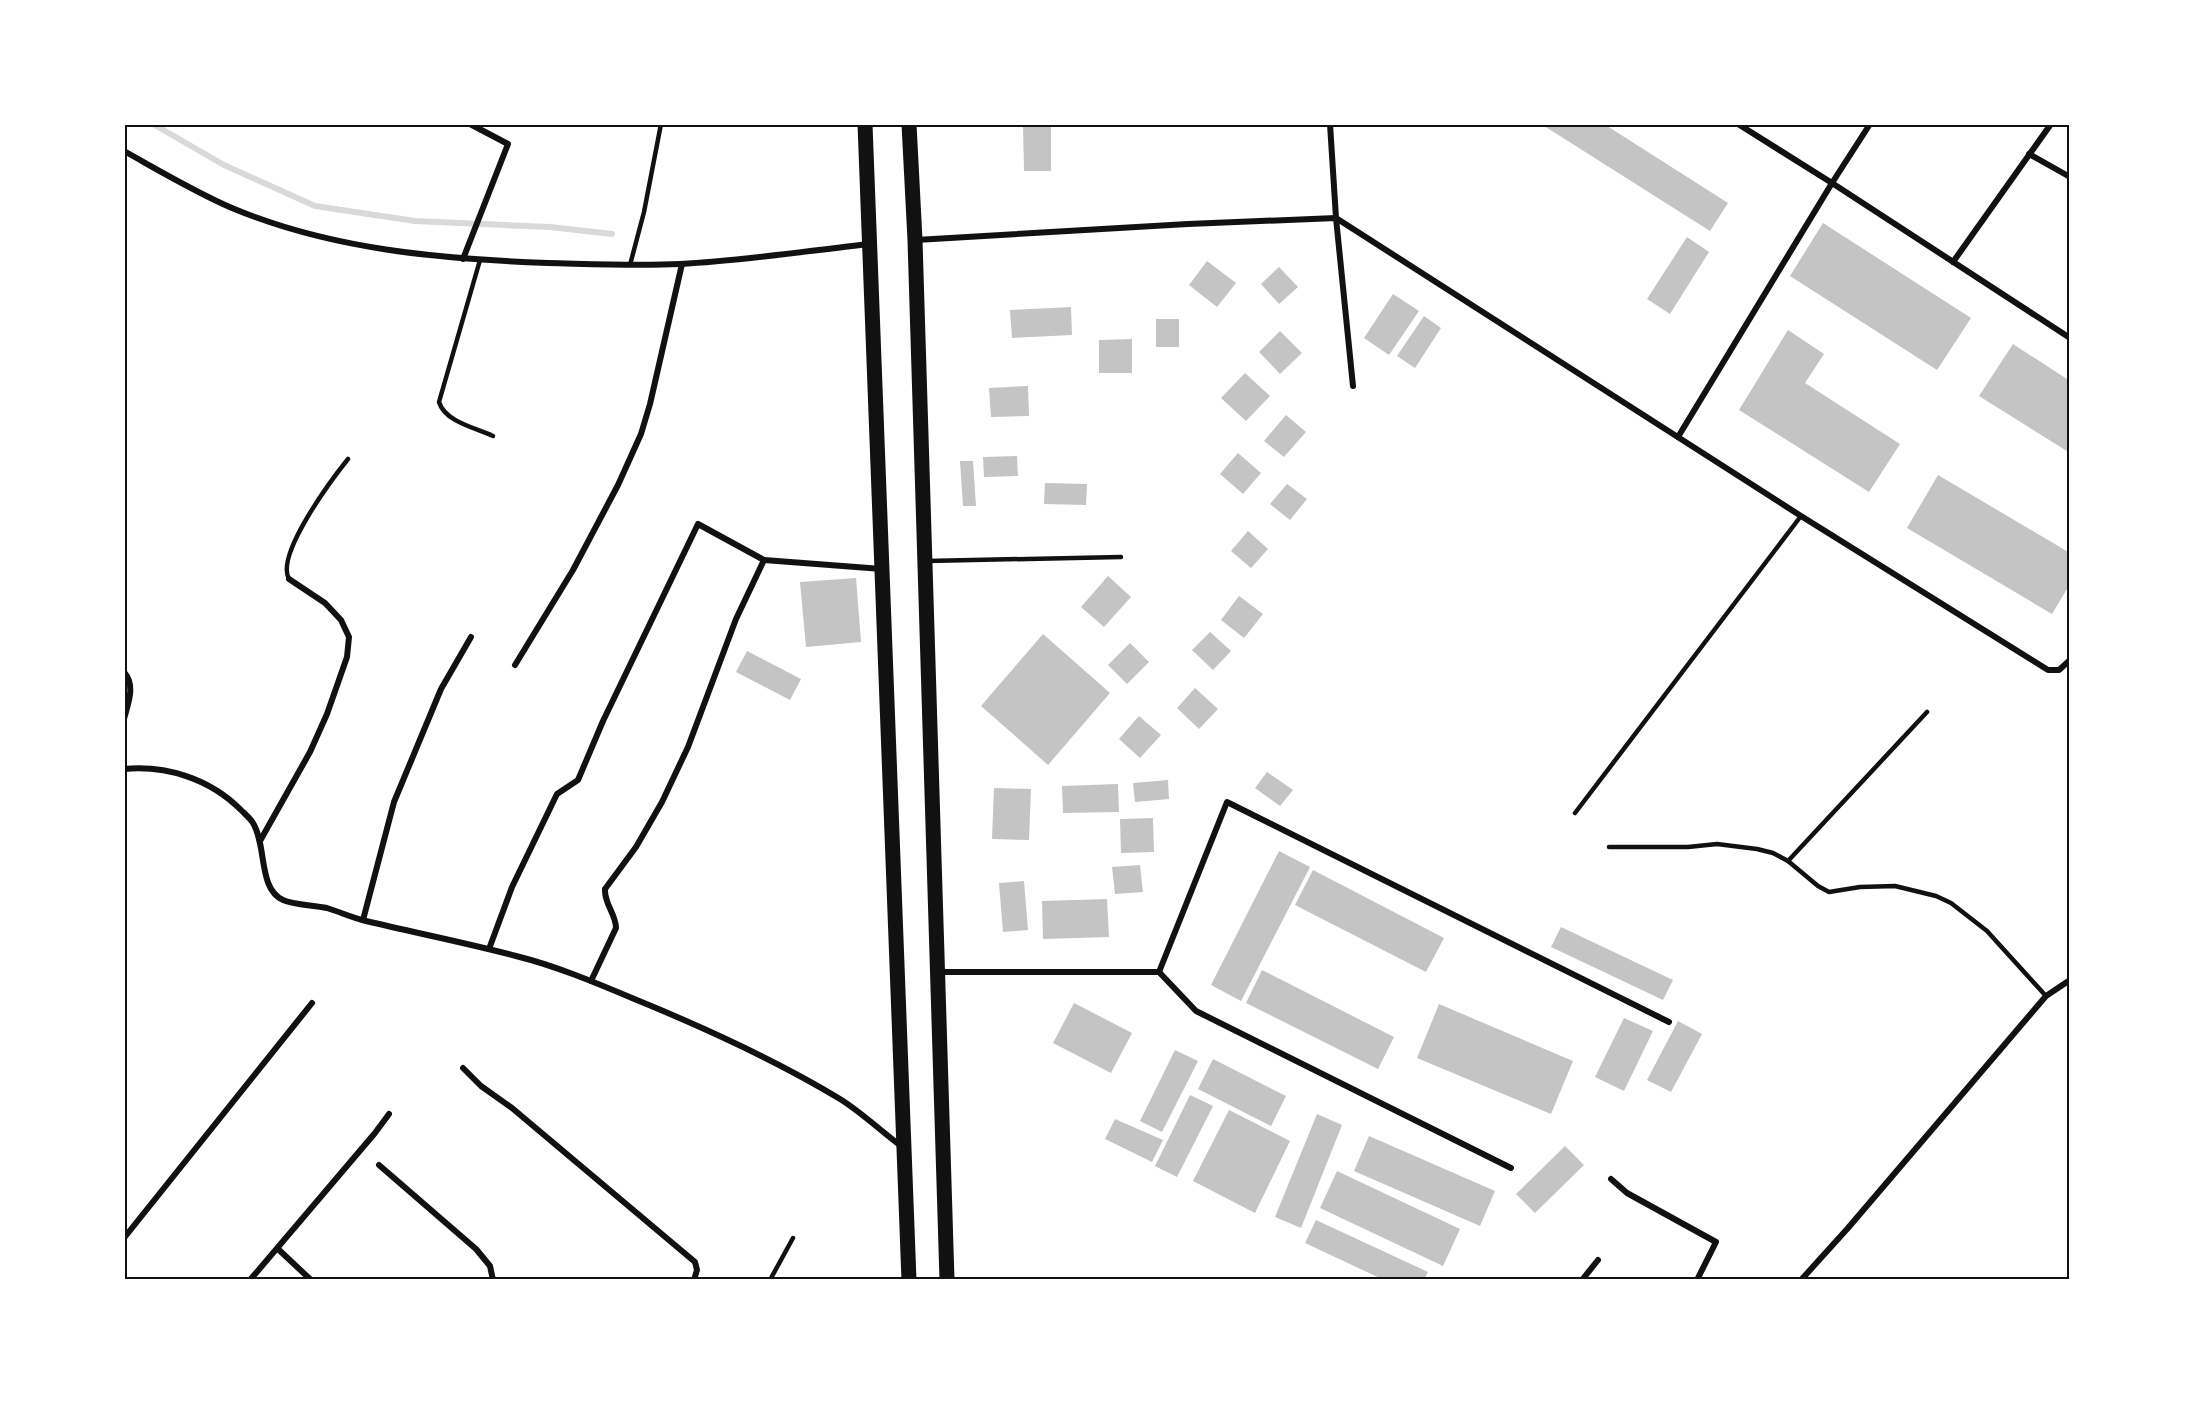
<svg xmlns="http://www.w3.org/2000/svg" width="2194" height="1404" font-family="Cabin,sans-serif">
  <rect width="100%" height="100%" fill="#fff"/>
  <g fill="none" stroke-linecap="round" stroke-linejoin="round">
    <path stroke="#d9d9d9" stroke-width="6" d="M153,124L224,165L315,206L415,221L550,227L612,234"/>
  </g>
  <g fill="#c4c4c4">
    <path d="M1023,124H1051V171H1024Z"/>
    <path d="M1541,124H1604L1728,203L1710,231Z"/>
    <path d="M1823,223L1971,318L1937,370L1790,276Z"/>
    <path d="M1687,237L1709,252L1670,314L1647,299Z"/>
    <path d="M1207,261L1236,283L1217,307L1189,285Z"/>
    <path d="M1279,267L1298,287L1279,304L1261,284Z"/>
    <path d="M1393,294L1419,311L1389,355L1364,338Z"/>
    <path d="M1071,307L1072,335L1012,338L1010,310Z"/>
    <path d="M1424,316L1441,328L1415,368L1397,356Z"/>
    <rect x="1156" y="319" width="23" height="28"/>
    <path d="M1788,330L1824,354L1805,383L1900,444L1869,492L1739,410Z"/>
    <path d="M1280,331L1302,353L1280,374L1259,352Z"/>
    <path d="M1132,339V373H1099V340Z"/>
    <path d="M2013,344L2070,381V453L1979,396Z"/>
    <path d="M1245,373L1270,396L1246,421L1221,398Z"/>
    <path d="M1028,386L1029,416L991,417L989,388Z"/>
    <path d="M1286,415L1306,432L1284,457L1264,441Z"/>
    <path d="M1238,453L1261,473L1243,494L1220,474Z"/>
    <path d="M1017,456L1018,476L984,477L983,457Z"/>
    <path d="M960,461H973L976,506H963Z"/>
    <path d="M1938,475L2070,553V584L2052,614L1907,528Z"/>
    <path d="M1045,483L1087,484L1086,505L1044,504Z"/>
    <path d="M1287,484L1307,499L1290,520L1270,504Z"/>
    <path d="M1248,531L1268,549L1251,568L1231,551Z"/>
    <path d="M1108,576L1131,597L1104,627L1081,607Z"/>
    <path d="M856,578L861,642L806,647L800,582Z"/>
    <path d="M1239,596L1263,614L1244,638L1221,620Z"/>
    <path d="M1210,632L1231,651L1213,670L1192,650Z"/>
    <path d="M1043,634L1110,693L1048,765L981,706Z"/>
    <path d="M1130,643L1149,662L1127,684L1108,665Z"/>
    <path d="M747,651L801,679L790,700L736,672Z"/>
    <path d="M1195,688L1218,709L1199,729L1177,708Z"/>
    <path d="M1139,716L1161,735L1140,758L1119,739Z"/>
    <path d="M1267,772L1293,790L1280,806L1255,788Z"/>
    <path d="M1168,780L1169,799L1135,802L1133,783Z"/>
    <path d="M1118,784L1119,812L1063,813L1062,786Z"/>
    <path d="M994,788L1031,789L1029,840L992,839Z"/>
    <path d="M1153,818L1154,852L1121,853L1120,819Z"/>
    <path d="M1279,851L1310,867L1241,1001L1211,985Z"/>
    <path d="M1140,865L1143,892L1115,894L1112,867Z"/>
    <path d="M1313,870L1444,938L1426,972L1295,905Z"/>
    <path d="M1024,881L1028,930L1003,932L999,883Z"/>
    <path d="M1107,899L1109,937L1043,939L1042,901Z"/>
    <path d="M1561,927L1673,980L1663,1000L1551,947Z"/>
    <path d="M1262,970L1394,1037L1378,1069L1246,1003Z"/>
    <path d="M1074,1003L1132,1033L1111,1073L1053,1043Z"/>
    <path d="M1439,1004L1573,1061L1551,1114L1417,1058Z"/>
    <path d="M1624,1018L1653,1031L1624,1091L1595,1077Z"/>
    <path d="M1678,1021L1702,1034L1671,1092L1647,1080Z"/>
    <path d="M1175,1050L1198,1061L1162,1132L1140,1121Z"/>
    <path d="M1213,1059L1286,1096L1271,1126L1198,1089Z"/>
    <path d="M1190,1095L1213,1106L1177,1177L1155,1166Z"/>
    <path d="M1229,1110L1290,1141L1255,1213L1193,1181Z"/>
    <path d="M1317,1114L1342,1125L1301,1228L1275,1217Z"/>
    <path d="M1115,1119L1163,1140L1152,1162L1105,1139Z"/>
    <path d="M1369,1136L1495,1191L1480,1226L1354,1171Z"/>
    <path d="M1565,1146L1584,1165L1535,1213L1516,1194Z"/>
    <path d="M1337,1171L1460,1229L1443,1266L1320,1208Z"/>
    <path d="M1316,1220L1428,1272L1424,1280H1384L1305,1243Z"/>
  </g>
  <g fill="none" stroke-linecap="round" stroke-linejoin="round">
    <g stroke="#111" stroke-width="4.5">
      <path d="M480,260L439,402C445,422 476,428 493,436"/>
      <path d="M630,265L644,212L661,124"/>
      <path d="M927,561L1121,557"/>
      <path d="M289,579C275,555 332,479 348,459"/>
      <path d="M1575,813L1801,516"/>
      <path d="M1609,847H1688L1717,844L1757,849L1773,853L1788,861L1818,886L1829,892L1860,887L1895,886L1936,896L1951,903L1987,931L2046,996"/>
      <path d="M1788,861L1927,712"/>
      <path d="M770,1280L793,1238"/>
    </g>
    <g stroke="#111" stroke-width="6">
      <path d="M1330,124L1336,218L1353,386"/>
      <path d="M1738,124L1832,183L2070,338"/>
      <path d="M124,151C160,171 195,192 232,208C332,250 442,259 548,263C592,264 636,266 680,264C743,261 806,251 869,244"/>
      <path d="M2029,154L2070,177"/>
      <path d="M916,240L1188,224L1336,218L1801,516L2048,670H2059L2070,660"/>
      <path d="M463,259L508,144L470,124"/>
      <path d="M1953,262L2051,124"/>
      <path d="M1678,437L1832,183L1870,124"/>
      <path d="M515,665L573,570L618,485L641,434L650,404L682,264"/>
      <path d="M124,672C136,686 128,703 124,719"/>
      <path d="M124,769C167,765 210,779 241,810C245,814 250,818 253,823C267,846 258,889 283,900C294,905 314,905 327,908C340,912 353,918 366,921C416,933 467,943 516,956C556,966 594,982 632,998C703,1027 774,1059 840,1099C861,1112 881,1131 901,1146"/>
      <path d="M260,841L310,752L327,714L347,657L349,637L341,620L325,603L289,579"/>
      <path d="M363,920L394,802L441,689L471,637"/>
      <path d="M489,949L512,887L557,794L578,780L603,721L698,524L764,560L882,569"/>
      <path d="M937,972H1159L1227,802L1669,1022"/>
      <path d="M1159,972L1196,1011L1511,1168"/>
      <path d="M591,981L616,928C616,914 604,904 605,889L636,847L662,802L688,747L736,619L764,560"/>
      <path d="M463,1068L481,1086L512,1108L695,1262L697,1270L694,1280"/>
      <path d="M379,1165L476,1249L490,1266L493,1280"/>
      <path d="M1611,1179L1627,1193L1716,1242L1697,1280"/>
      <path d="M124,1238L312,1003"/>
      <path d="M278,1249L311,1280"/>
      <path d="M250,1280L375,1133L389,1114"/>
      <path d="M1582,1280L1598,1260"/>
      <path d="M1801,1280L1848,1228L2046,996L2070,980"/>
    </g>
    <g stroke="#111" stroke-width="15">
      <path d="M865,124L909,1280"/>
      <path d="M909,124L915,240L947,1280"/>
    </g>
  </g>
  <rect width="2194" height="1404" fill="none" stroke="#ffffff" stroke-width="252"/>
  <rect x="126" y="126" width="1942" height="1152" fill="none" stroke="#111" stroke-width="2"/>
</svg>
